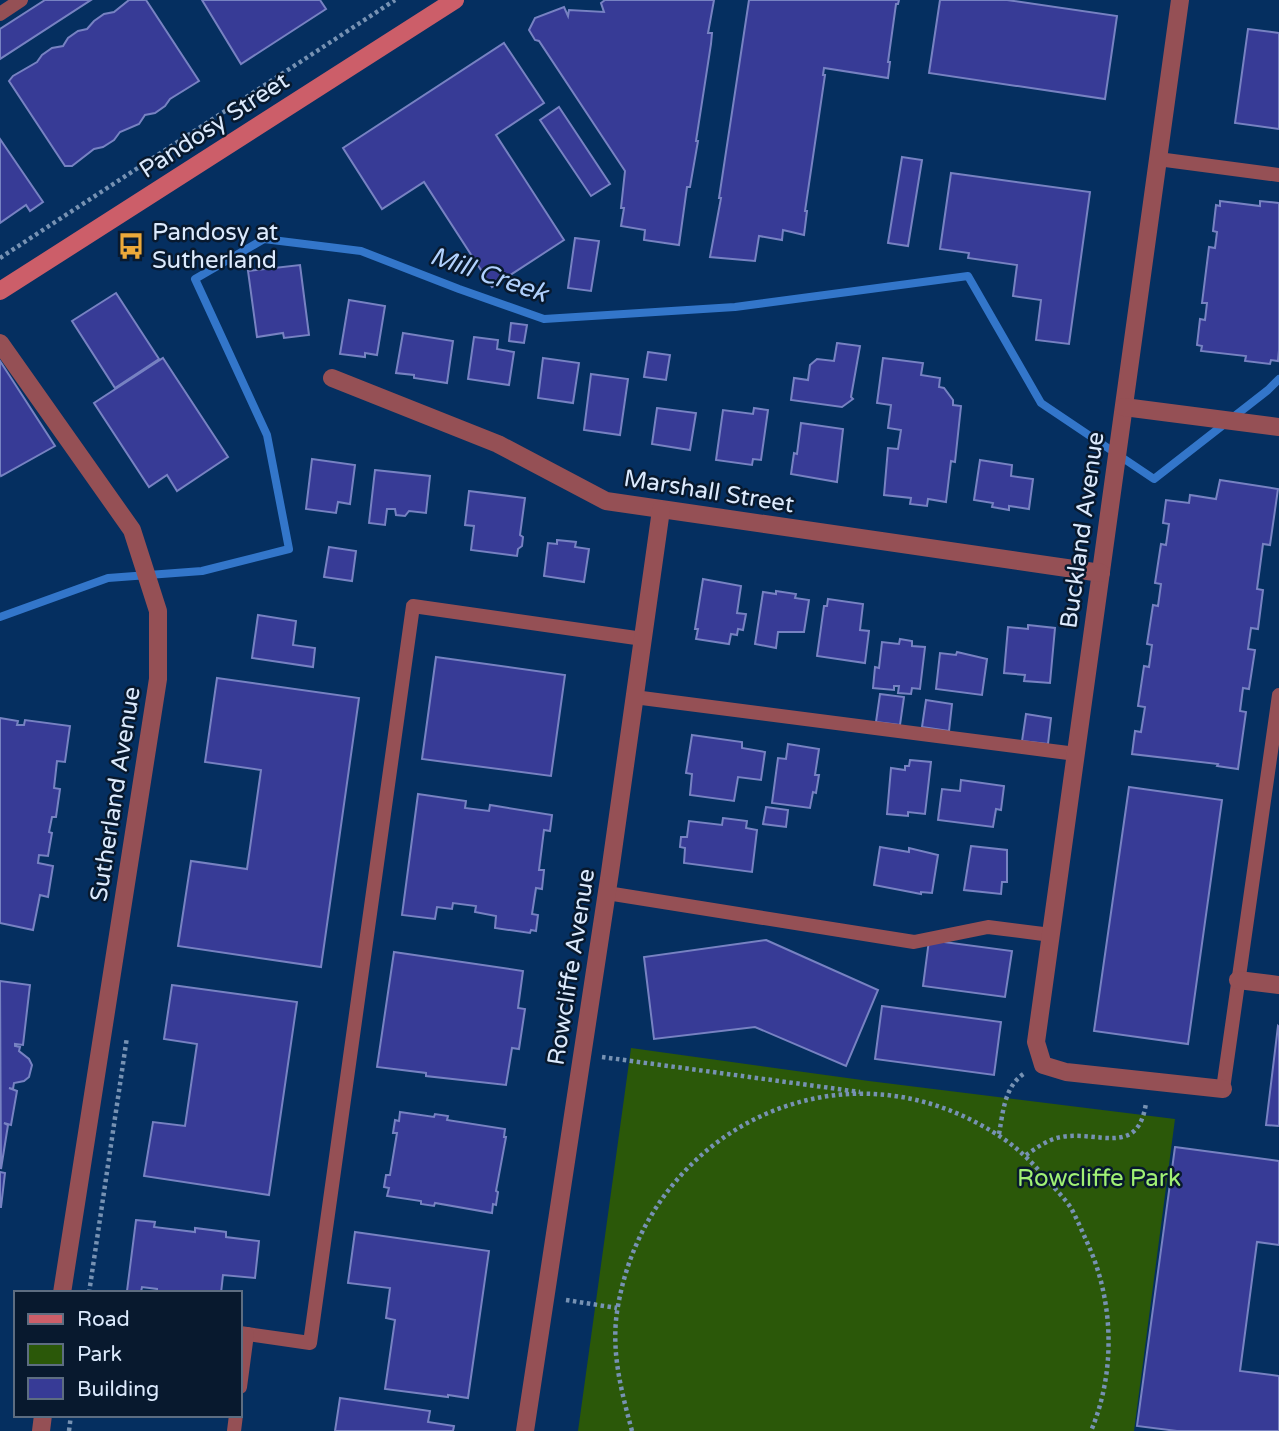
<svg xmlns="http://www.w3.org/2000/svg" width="1279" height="1431" font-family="'Varela Round',sans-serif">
  <rect width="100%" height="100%" fill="#052f60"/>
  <path fill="#2b5809" d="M631,1048L869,1081L1175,1119L1134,1431H578Z"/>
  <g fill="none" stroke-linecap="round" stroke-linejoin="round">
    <path stroke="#3376ca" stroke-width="8" d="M0,617L108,578L202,571L289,549L267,435L195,279L264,239L361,251L459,289L544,319L735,307L968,276L1041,403L1154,479L1268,390L1279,379"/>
  </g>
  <g fill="#373b96" stroke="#7782c2" stroke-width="2">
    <path d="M45,0H91L0,59V29Z"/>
    <path d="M129,0H146L199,81L170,99L165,106L155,113L145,115L139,124L120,132L114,140L103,147L94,149L72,166H65L9,81L13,76L37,62L42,55L52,48L63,46L68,38L78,31L87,29L94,21L104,14L114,12Z"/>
    <path d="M202,0H320L326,9L241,64Z"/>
    <path d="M714,0L708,33H712L711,44L696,141H698L690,187H687L679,245L644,240L645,230L621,226L624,208H621L625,171L539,41L535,40L529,30L535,18L564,7L568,16L569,10L604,12L601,3L605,0Z"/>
    <path d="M749,0H899L898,4H896L888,62H890L888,78L824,68L823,75H825L805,211H807L804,235L783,230L782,240L759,236L755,261L710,257L721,198H719Z"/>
    <path d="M940,0H1007L1117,16L1105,99L929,73Z"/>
    <path d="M1248,29L1279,33V129L1235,123Z"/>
    <path d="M504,43L544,103L496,135L564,240L492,287L424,182L382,209L343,148Z"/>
    <path d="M559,107L610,184L591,196L540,120Z"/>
    <path d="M0,139L43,202L30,211L26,205L0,223Z"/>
    <path d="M902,157L922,160L908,246L888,243Z"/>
    <path d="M951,173L1090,192L1069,344L1036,340L1041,300L1013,296L1017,265L968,258L969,253L940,249Z"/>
    <path d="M1220,201L1260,206V201L1279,203V350L1278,361L1271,360L1270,364L1245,361L1246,356L1201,351L1202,346L1197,345L1200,319L1205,320L1207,303H1202L1209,247L1215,248L1217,232L1213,231L1216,205L1220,206Z"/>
    <path d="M575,238L599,241L591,291L568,288Z"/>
    <path d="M300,265L309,335L284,338L283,333L257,337L248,271Z"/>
    <path d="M116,293L159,359L115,388L72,321Z"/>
    <path d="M349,300L385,306L377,355L365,353V357L340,354Z"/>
    <path d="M511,323L527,325L524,343L509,341Z"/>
    <path d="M403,333L453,341L447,383L414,378V375L396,373Z"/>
    <path d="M474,337L498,340L497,349L514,352L509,385L468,379Z"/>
    <path d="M837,343L860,346L851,397L853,399L842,407L791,400L794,378L808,380L810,365L817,359L834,361Z"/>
    <path d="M648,352L670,355L666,380L644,377Z"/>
    <path d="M163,358L228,457L177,491L167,475L149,487L94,403Z"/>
    <path d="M543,358L579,363L573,403L538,398Z"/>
    <path d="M883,358L923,363L921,375L940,378L939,387L944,388L953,400V405L961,406L955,462L951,461L946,502L928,499L927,506L910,504L911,498L884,495L888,448L898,449L901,430L888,428L891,405L877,403Z"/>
    <path d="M0,361L55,446L1,476L0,474Z"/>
    <path d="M591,374L628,379L620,435L584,430Z"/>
    <path d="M657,408L696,413L690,450L652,444Z"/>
    <path d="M754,408L768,410L761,460L753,459L752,465L716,460L723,410L753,414Z"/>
    <path d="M801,423L843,429L837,482L791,474L794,453L797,454Z"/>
    <path d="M312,459L355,465L350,504L338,502L336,513L306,509Z"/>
    <path d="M980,460L1012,465L1011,476L1033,479L1029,509L1009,506V510L992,507L993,503L974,500Z"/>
    <path d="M375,470L430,476L426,513L409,511L405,516L396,515L395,509H387L385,525L369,523Z"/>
    <path d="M1220,480L1278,489L1270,545L1263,544L1257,589L1263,590L1258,629L1251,628L1248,649L1255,650L1249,689L1243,688L1240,711L1246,712L1238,769L1217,766L1218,764L1132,754L1135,731L1141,732L1145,707L1138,706L1144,666L1149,667L1152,645L1147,644L1153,605L1158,606L1161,584L1155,583L1161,544L1166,545L1169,524L1163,523L1166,500L1189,503L1190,495L1216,499Z"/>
    <path d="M469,491L525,498L520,535L523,537L522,546L518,549L517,556L471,550L474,526L465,525Z"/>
    <path d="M557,540L576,542L575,547L589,549L584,582L544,576L548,543L557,544Z"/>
    <path d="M329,547L356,551L352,581L324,577Z"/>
    <path d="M703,579L741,586L737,613L746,614L743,630L738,629L737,635L731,634L729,644L696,639L698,629H695Z"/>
    <path d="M776,591L796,594L795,598L809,600L804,632H778L776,648L755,644L763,592L776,594Z"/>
    <path d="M828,599L863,604L860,630L869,631L865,663L817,656L824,606H827Z"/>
    <path d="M258,615L296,621L293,645L315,648L313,667L252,658Z"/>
    <path d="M1028,625L1055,628L1050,683L1024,681L1025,675L1004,673L1008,627L1028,629Z"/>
    <path d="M900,639L912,641V646L925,647L920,689L912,688L911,694L898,693L899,686H894V690L873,688L875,667L879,668L882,642L899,644Z"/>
    <path d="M957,652L987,659L982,695L936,689L940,653L956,655Z"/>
    <path d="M436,657L565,675L551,776L422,759Z"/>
    <path d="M217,678L359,698L321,967L178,946L191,861L247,869L261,770L205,762Z"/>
    <path d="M880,694L904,697L900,725L876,722Z"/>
    <path d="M926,700L952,704L949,731L922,727Z"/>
    <path d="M1026,714L1051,718L1048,744L1022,741Z"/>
    <path d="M0,718L18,721L17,725H24L25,720L70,726L65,762L57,761L54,788L60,789L56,817H52L49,832L52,833L48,856L39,855L38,863L53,866L48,897L40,895L33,930L0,923Z"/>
    <path d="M692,735L742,742V748L765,752L761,780L738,777L734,801L690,795L692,774L686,773Z"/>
    <path d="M788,744L819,749L815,775H819L816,793L813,792L810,808L772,803L778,758L786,759Z"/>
    <path d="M910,760L931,762L925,814L908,812V816L887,814L891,768L905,770V766H909Z"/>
    <path d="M961,780L1004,786L1001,810L996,809L993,827L938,820L942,789L960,791Z"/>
    <path d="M1129,787L1222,800L1188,1044L1094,1031Z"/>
    <path d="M418,794L466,801L465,808L489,811L490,805L552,815L550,831L544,830L539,870H544L542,889L536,888L532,914L538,915L536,931L531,930L530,933L495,928L496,916L475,912L476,906L453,903L452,909L437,907L435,919L402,915Z"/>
    <path d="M766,807L788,810L786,827L763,824Z"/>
    <path d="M723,818L747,821L746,828L757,830L752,872L684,863L685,848L680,847L681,837H687L689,821L722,825Z"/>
    <path d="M971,846L1007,850V882H1002L1001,894L964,890Z"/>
    <path d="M880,847L909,852V848L938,855L932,893L921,892V894L874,885Z"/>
    <path d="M766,940L878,990L846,1066L755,1027L654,1039L644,957Z"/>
    <path d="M929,940L1012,951L1005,997L923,986Z"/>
    <path d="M394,952L523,971L518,1008L525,1009L519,1049L512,1048L506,1085L426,1076V1073L377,1067Z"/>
    <path d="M0,981L30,985L23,1045L15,1044V1046L20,1047L19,1051L29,1059L32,1065L29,1077L24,1081L14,1083L13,1089L9,1088L17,1091L11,1125L4,1123L8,1125L1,1169Z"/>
    <path d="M172,985L297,1002L269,1195L144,1176L153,1122L185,1126L197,1044L164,1039Z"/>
    <path d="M882,1006L1001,1022L994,1075L875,1059Z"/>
    <path d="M1278,1026L1279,1027V1126L1266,1125Z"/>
    <path d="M400,1112L434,1117L435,1114L448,1116L447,1120L505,1129L504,1137H506L496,1191L498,1192L496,1205L493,1204L492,1213L435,1203L434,1206L421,1204V1201L387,1196L389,1188L384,1187L386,1175H390L397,1133H393L395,1120L399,1121Z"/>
    <path d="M1175,1147L1279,1161V1245L1257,1242L1240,1371L1279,1376V1431H1177L1137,1426Z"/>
    <path d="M0,1172L5,1173L1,1207H0Z"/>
    <path d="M136,1220L155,1222L154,1227L195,1232V1228L226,1232V1237L259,1241L255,1278L223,1275L221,1293H157V1289L142,1287L141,1292L127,1291Z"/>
    <path d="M355,1232L489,1251L468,1398L448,1395V1397L385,1389L395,1320L386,1318L390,1288L348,1283Z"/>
    <path d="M340,1398L430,1411L428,1422L454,1426L453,1431H335Z"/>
  </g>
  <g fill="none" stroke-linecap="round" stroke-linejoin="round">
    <g stroke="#7792b3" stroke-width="4.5" stroke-dasharray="3.5 3.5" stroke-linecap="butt">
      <path d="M0,258L395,0"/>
      <path d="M602,1057L860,1092"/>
      <path d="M999,1134C1003,1113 1004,1086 1025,1073"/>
      <path d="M1026,1155C1036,1148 1049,1139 1061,1137C1098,1130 1138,1158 1146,1103"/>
      <path d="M89,1293L127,1037"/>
      <path d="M566,1300L617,1308"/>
      <path d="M69,1431L71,1415"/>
      <path d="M632,1431C621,1390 610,1349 618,1306C647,1137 826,1041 979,1124C1011,1141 1028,1157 1051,1184C1058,1192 1066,1200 1071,1208C1077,1219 1082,1231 1087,1242C1114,1301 1116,1371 1091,1431"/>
    </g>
    <g stroke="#955055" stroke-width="14">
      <path d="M0,14L21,0"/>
      <path d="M1158,159L1279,175"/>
      <path d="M634,697L1076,754"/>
      <path d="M607,893L914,942L988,927L1051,935"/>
      <path d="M1223,1089L1279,695"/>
      <path d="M240,1333L310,1343L413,606L643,639"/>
      <path d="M240,1387L247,1334"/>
      <path d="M234,1431L236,1415"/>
    </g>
    <g stroke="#955055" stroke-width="18">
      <path d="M1180,0L1036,1042L1043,1065L1066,1072L1223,1089"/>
      <path d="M332,378L498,444L606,501L1101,573"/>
      <path d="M1124,407L1279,427"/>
      <path d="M1238,980L1279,985"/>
      <path d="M525,1431L610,872L661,510"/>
    </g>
    <g stroke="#955055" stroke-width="18">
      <path d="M0,343L132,530L158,611V679L62,1293"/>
      <path d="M41,1431L43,1415"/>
    </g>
    <path stroke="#cc5e69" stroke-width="18" d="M0,291L455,0"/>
  </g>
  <defs>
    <symbol id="bus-bare" viewBox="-9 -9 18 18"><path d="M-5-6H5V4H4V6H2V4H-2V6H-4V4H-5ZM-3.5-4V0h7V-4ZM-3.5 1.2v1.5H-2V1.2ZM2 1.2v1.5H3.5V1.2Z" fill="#eca93a" stroke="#08192e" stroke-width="2.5" paint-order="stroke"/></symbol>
  </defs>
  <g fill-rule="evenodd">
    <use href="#bus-bare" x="112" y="227" width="38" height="38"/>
  </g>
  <g text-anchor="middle" stroke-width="5" stroke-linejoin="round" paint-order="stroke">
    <g font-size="24" fill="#dceafd" stroke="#08192e">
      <text transform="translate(214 125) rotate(-33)" y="8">Pandosy Street</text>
      <text transform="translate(709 491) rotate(9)" y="8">Marshall Street</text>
      <text transform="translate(1082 530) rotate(-82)" y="8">Buckland Avenue</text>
      <text transform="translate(115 794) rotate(-81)" y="8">Sutherland Avenue</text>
      <text transform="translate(571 967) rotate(-81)" y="8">Rowcliffe Avenue</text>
    </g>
    <g font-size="24" fill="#dceafd" stroke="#08192e" text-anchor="start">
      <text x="152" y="240">Pandosy at<tspan x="152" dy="28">Sutherland</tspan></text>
    </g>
    <g font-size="24" fill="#a1f174" stroke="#08192e">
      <text x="1099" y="1186">Rowcliffe Park</text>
    </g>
    <g font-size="26" font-style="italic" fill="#b1d1fd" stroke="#08192e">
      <text transform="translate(489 274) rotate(19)" y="9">Mill Creek</text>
    </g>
  </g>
  <rect x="14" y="1291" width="228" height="126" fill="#08192e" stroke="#5d6d81" stroke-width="2"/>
  <rect x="28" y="1314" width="35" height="10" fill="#cc5e69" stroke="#5d6d81" stroke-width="2"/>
  <text x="77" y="1326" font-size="21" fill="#dceafd">Road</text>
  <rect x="28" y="1344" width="35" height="21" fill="#2b5809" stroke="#5d6d81" stroke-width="2"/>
  <text x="77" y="1361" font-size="21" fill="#dceafd">Park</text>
  <rect x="28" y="1378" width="35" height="21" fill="#373b96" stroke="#5d6d81" stroke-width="2"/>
  <text x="77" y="1396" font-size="21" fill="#dceafd">Building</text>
</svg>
